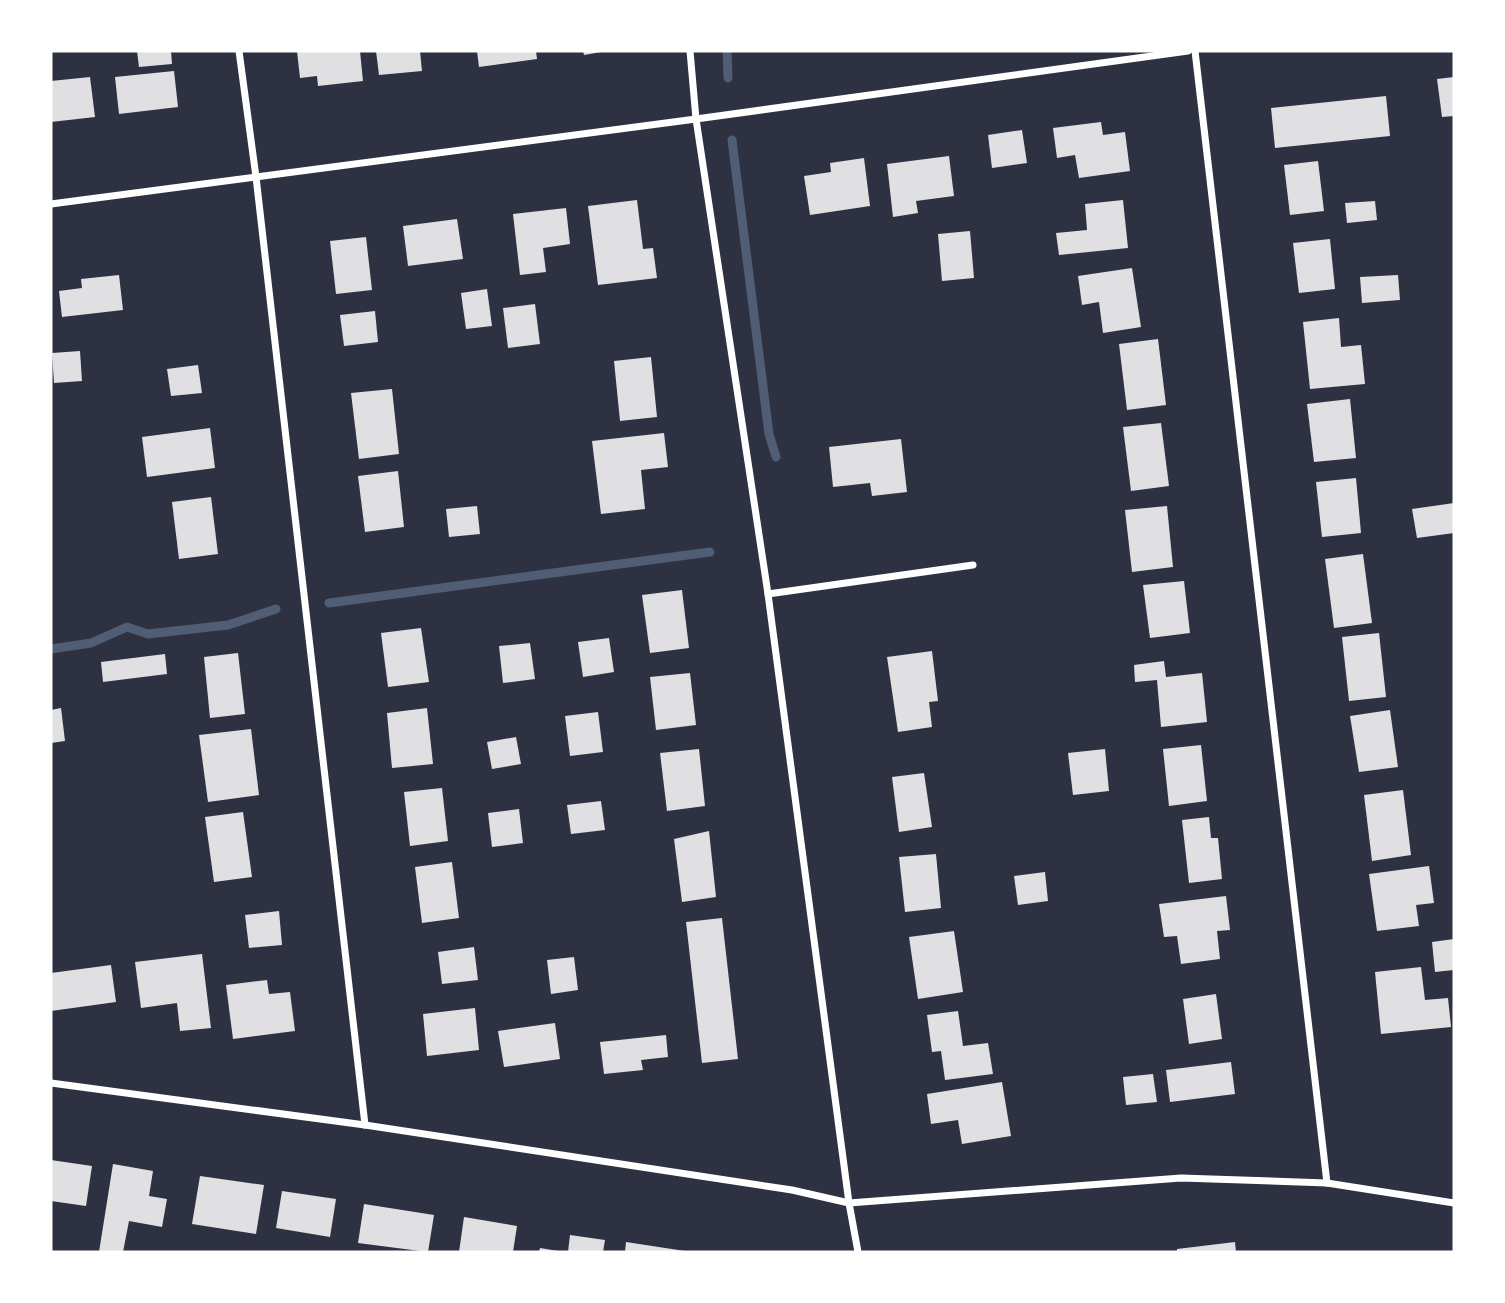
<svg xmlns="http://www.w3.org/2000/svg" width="1505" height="1303" font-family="Commissioner,sans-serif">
  <rect width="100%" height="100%" fill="#2d3142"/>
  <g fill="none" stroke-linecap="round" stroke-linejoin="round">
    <g stroke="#4f5d75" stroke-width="9">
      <path d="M727,51L728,78"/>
      <path d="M732,140L769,434L776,457"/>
      <path d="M329,603L710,552"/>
      <path d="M51,649L91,643L127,627L148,634L228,625L276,609"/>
    </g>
  </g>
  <g fill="#e0e0e3">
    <path d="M137,51H171L172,64L139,67Z"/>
    <path d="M297,51H360L363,81L318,86L317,76L300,78Z"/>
    <path d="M376,51H420L422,71L379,75Z"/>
    <path d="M477,51H536L537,59L479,67Z"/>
    <path d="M583,51H601V52L584,55Z"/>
    <path d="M174,71L178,107L119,114L115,77Z"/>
    <path d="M90,77L95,117L51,122V81Z"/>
    <path d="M1454,77V116L1442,117L1437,79Z"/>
    <path d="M1386,96L1390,136L1275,148L1271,108Z"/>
    <path d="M1101,122L1103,135L1125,132L1130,171L1079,178L1075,155L1057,158L1053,128Z"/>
    <path d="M1022,130L1027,163L992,168L988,135Z"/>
    <path d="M949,156L954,196L916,201L918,213L893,217L887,164Z"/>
    <path d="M864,158L870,206L810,215L804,176L831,172L830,163Z"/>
    <path d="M1318,161L1324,211L1290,215L1284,165Z"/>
    <path d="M637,200L643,249L653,248L657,278L598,285L588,206Z"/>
    <path d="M1123,200L1128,248L1059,255L1056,233L1087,230L1085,204Z"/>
    <path d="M1375,201L1377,220L1347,223L1345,203Z"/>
    <path d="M566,208L570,244L543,248L546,272L520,275L513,214Z"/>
    <path d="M457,219L463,259L408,266L403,226Z"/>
    <path d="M970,231L974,278L942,281L938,234Z"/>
    <path d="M366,237L372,290L336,294L330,241Z"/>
    <path d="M1330,239L1335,289L1299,293L1293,243Z"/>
    <path d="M1132,268L1141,327L1103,333L1099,302L1082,305L1078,276Z"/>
    <path d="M119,275L123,310L62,317L59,291L82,288L81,279Z"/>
    <path d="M1398,275L1400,300L1362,303L1360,277Z"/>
    <path d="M487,289L492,326L466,329L461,293Z"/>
    <path d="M535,304L540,344L508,348L503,308Z"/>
    <path d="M375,311L378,342L344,346L340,315Z"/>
    <path d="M1339,318L1341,347L1361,345L1365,384L1310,389L1303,322Z"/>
    <path d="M1158,339L1166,405L1127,410L1119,344Z"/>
    <path d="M80,351L82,381L54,383L52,353Z"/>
    <path d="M651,357L657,417L620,421L614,361Z"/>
    <path d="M198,365L202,393L171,396L167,369Z"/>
    <path d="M392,389L399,454L359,459L351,393Z"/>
    <path d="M1350,399L1356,458L1314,462L1307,404Z"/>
    <path d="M1161,423L1169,486L1131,491L1123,427Z"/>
    <path d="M210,428L215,468L147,477L142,437Z"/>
    <path d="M664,433L668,467L641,470L645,509L601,514L592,441Z"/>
    <path d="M901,439L907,492L872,496L870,483L833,487L829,447Z"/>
    <path d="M398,471L404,527L365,532L358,476Z"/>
    <path d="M1356,478L1361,533L1322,537L1316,482Z"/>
    <path d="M211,497L218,554L179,559L172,502Z"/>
    <path d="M1454,503V533L1417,538L1412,509Z"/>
    <path d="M477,506L480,534L449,537L446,509Z"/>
    <path d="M1167,506L1173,567L1132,572L1125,510Z"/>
    <path d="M1363,554L1372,623L1334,628L1325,559Z"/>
    <path d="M1184,581L1190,633L1150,638L1143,585Z"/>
    <path d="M682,590L689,648L650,653L642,595Z"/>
    <path d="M421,628L429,682L388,687L381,633Z"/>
    <path d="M1379,633L1386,697L1349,701L1342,637Z"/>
    <path d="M609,638L614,672L583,677L578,642Z"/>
    <path d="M530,643L535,679L503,683L499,646Z"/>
    <path d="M932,651L938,701L929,702L932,727L898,732L887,657Z"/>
    <path d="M238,653L245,714L210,718L204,657Z"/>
    <path d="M165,654L167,674L103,682L101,662Z"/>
    <path d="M1164,661L1166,677L1202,673L1207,722L1161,727L1157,680L1135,682L1134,665Z"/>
    <path d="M690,673L696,725L656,730L650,677Z"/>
    <path d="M61,708L65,741L51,743V710Z"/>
    <path d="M427,708L433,764L392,768L387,713Z"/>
    <path d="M1390,710L1398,767L1359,772L1350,716Z"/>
    <path d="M598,712L603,752L570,756L565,716Z"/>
    <path d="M251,729L259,795L208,802L199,735Z"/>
    <path d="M516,737L521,764L492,769L487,742Z"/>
    <path d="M1201,745L1207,801L1169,806L1163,749Z"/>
    <path d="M699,749L705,806L667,811L660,753Z"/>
    <path d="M1105,749L1109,791L1073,795L1068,753Z"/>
    <path d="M924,773L932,827L899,832L892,777Z"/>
    <path d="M442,788L448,841L410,846L404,792Z"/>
    <path d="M1403,790L1411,855L1372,861L1364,795Z"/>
    <path d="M601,801L605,830L571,834L567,805Z"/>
    <path d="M519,809L523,843L492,847L488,813Z"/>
    <path d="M243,812L252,877L214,882L205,817Z"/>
    <path d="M1209,817L1211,838H1218L1222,879L1189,883L1182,820Z"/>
    <path d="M709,831L716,897L682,902L674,839Z"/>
    <path d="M936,854L941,908L905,912L899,857Z"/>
    <path d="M452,862L459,918L422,923L415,867Z"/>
    <path d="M1429,866L1434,903L1416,905L1419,926L1377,931L1369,874Z"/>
    <path d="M1045,872L1048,901L1018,905L1014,876Z"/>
    <path d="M1226,896L1230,930L1217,931L1220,959L1181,964L1177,936L1164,937L1159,904Z"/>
    <path d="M279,911L282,945L249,948L245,915Z"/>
    <path d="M722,918L738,1059L702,1063L686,922Z"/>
    <path d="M954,931L963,992L918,999L909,937Z"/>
    <path d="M1454,939V970L1435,972L1432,942Z"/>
    <path d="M474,947L478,980L442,984L438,952Z"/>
    <path d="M202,954L211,1028L180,1031L177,1003L141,1008L135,962Z"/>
    <path d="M574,957L578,990L551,994L547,960Z"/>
    <path d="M111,965L116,1002L51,1011V973Z"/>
    <path d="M1421,967L1425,1000L1448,998L1451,1027L1381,1034L1375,972Z"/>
    <path d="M267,980L269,994L290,992L295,1031L233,1039L226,985Z"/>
    <path d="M1216,994L1222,1039L1189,1044L1183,999Z"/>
    <path d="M475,1008L479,1050L427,1056L423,1014Z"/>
    <path d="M958,1011L963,1046L988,1043L993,1074L945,1080L941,1051L932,1052L927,1015Z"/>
    <path d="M555,1023L560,1059L504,1067L498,1031Z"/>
    <path d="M666,1035L668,1057L641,1060L643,1070L604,1074L600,1042Z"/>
    <path d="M1231,1062L1235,1094L1170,1102L1166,1070Z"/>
    <path d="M1153,1074L1157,1102L1126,1105L1123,1077Z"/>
    <path d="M1002,1082L1011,1136L962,1144L958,1120L931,1124L927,1094Z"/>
    <path d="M51,1160L92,1166L86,1206L51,1201Z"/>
    <path d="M113,1164L153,1171L149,1196L167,1199L162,1227L129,1221L123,1252H99Z"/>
    <path d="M200,1176L264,1185L256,1234L192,1224Z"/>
    <path d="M282,1191L336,1199L330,1237L276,1228Z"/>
    <path d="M364,1204L434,1215L428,1252L358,1243Z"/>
    <path d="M464,1217L517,1226L513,1252H459Z"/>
    <path d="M570,1235L605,1240L603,1252H568Z"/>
    <path d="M626,1242L685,1251V1252H625Z"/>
    <path d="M1235,1242L1236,1252H1177V1249Z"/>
    <path d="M540,1248L558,1251V1252H539Z"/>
  </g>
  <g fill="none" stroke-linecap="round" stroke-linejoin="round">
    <g stroke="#fff" stroke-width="7">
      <path d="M239,51L256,177L365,1125"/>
      <path d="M690,51L696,119L768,594L849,1203L858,1252"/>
      <path d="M1195,51L1327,1183"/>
      <path d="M51,204L696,119L1188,51"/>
      <path d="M768,594L973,565"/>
      <path d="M51,1083L365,1125L792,1190L849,1203L1181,1178L1327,1183L1454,1203"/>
    </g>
  </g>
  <rect width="1505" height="1303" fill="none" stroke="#ffffff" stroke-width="105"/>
</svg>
